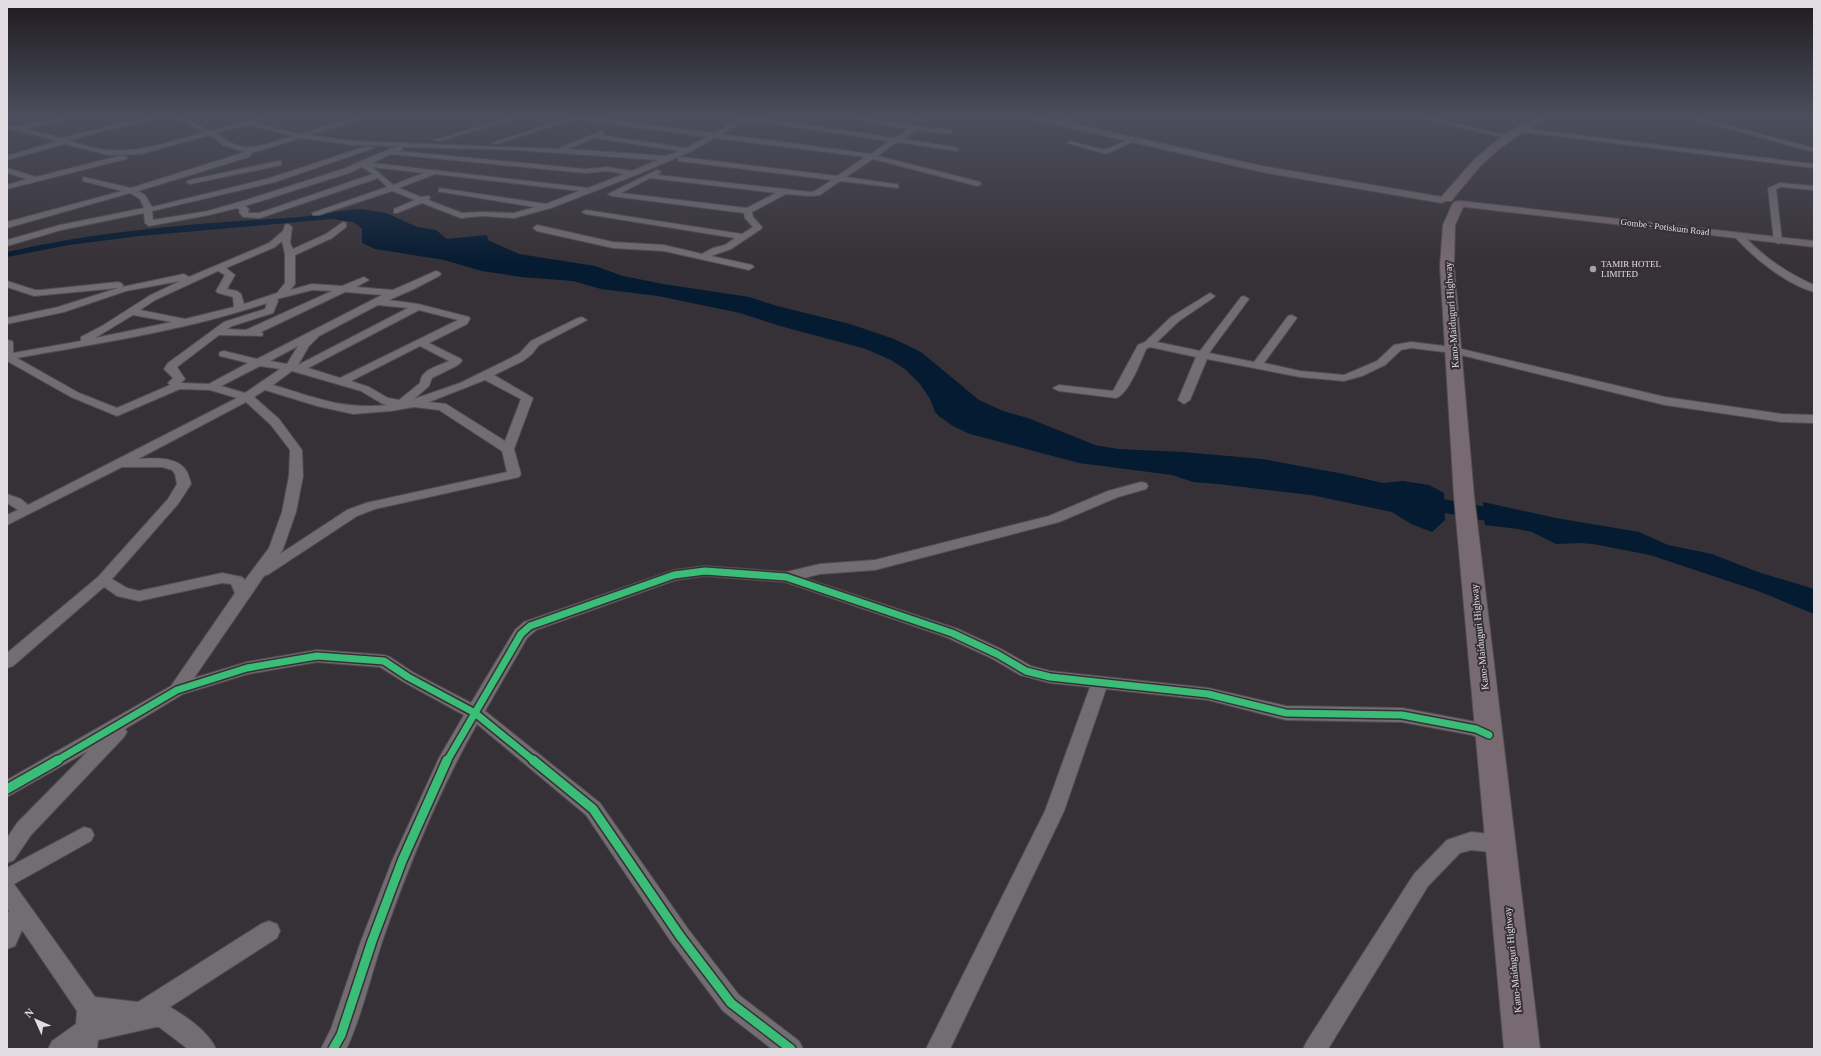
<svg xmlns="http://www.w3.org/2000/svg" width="1821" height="1056" font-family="'Times New Roman',serif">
  <rect width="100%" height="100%" fill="#363136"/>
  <g fill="#051b31">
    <path d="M361,209L386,213L417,227L436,230L447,239L487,235L488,240L519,254L595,266L623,276L663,284L749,297L777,306L850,324L894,339L921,352L979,400L1003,411L1028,418L1095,445L1118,449L1183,452L1262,459L1344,474L1383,483L1403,481L1429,485L1444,493L1445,520L1432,532L1411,524L1392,512L1311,495L1218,484L1193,482L1172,475L1079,463L970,434L953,426L940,417L935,412L930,399L920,384L906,370L891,360L866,349L780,326L740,313L658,296L601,289L573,281L521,277L482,271L444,260L375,249L362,243V229L359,226L353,222L332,219L140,236L69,245L7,257V252C103,230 202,223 300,217C320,215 340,210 361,209Z"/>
    <path d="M1483,502L1556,518L1639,532L1668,545L1712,554L1758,572L1814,589V614L1758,591L1650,555L1593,544L1580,543L1556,544L1532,532L1518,529L1485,525Z"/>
  </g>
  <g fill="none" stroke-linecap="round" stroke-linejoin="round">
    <path fill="#051b31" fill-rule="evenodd" d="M1412,493L1517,513L1525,515L1529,520L1525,525L1517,527L1404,505L1400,500L1404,495Z"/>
    <defs>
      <g id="minor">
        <path d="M71,115H83L26,129L61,138L157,115H169L69,140C119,161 155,146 204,132L170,115H178L211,131L267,115H278L255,123L300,134L363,115H373L310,135L352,141L558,149L601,131L604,133L601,135L686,148L707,137L575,119L497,144L492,143L568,118L555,115H574L713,133L741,119L724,115H756L754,117L895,138L909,129L836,115H851L904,124C911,116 916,115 926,115L914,120L910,126L950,130L953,132L950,134L916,130L903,139L955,147L959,149L958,151L897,142L878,156L980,182L981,184L977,186L873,159L846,177L895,184H898V188L840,181L820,195L811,196L786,194L752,212L753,217L762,227L761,229L731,249L711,256L752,265L754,267L749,270L664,251L613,248L537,231L533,228L537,225L613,242L664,245L702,254L713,248L725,245L735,238L586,214L582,212L586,210L742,234L753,227L745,218L744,213L612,196L608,194L657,170L661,172L657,175L811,192L815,191L832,180L678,161V157H681L837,176L865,157L715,138L690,152L636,175L551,208L514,218L482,216L461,218L422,203L397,213H394V209L415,200L392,191L319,215H313L312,213L387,187L378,178L260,218L243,217L239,212L240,210L237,208L209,215L149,226L145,223L144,213L61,230L7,246V240L60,225L144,208L140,199L130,193L7,228V222L122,191L83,181V177L131,188L245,152L223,145L210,135L141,154L108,155L65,144L7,160V156L57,141L7,128V124L19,127ZM748,120L889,141L871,154L722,134ZM247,125H248L293,136C260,145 246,157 216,133ZM301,138L352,145L397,146L343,169L246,200L208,211L153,220L152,211L275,182L374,148L367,146L270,178L152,207L145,195L138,191L249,157L252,153ZM594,138L679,151L666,156L568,149ZM402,147L516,150L658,160L632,171L607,167L585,169L398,151L402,150ZM391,154L585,173L607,171L624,174L588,188L372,163ZM362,167L373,174L259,213H248L249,209L245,206L349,173ZM372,167L424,173L393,185ZM435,174L579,191L546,204L439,188V192H442L535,207L514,213L482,212L462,213L428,200L430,198L429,196L421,197L399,188ZM650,178L776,193L747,208L621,193Z"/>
        <path d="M418,115H429L414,120L411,118Z"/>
        <path d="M518,115H529L439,141L434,140Z"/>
        <path d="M1076,115H1086L1060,124L1055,123Z"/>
        <path d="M1409,115H1421L1513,137L1510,139Z"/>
        <path d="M1678,115H1689L1814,148V152Z"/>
        <path d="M1519,128L1814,164V168L1517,131V129Z"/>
        <path d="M1132,138L1134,139V141L1106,154L1067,143L1070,141L1105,150Z"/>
        <path d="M123,155L127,157L126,159L7,189V185L27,179L7,173V168L36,177Z"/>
        <path d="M278,161H281V165L190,184L186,182L190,180Z"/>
        <path d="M1780,183L1814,186V190L1781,187L1776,189L1782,241L1778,244L1774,241L1768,188Z"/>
        <path d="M343,222L346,223V227L332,238L295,255V284L290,290L312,284L342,286L364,277L369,280L356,287L393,290L436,271L439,272L441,274L439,276L414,289L389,300L418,304L469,317L470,319L467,324L429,343L461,359L462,361L458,365L432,378L429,386L414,399L460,383L505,361L520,353L531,341L578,318L582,317L587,320L539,345L532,354L523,361L494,375L533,398L514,449L521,474L519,477L375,509L357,516L269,574L264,576L194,678L247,662L317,650L384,655L390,657L414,673L471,703L515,630L524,622L674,570L705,566L786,572L820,564L875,560L1049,516L1108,491L1141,482L1146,483L1148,486L1146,489L1118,497L1059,522L875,570L820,574L804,578L958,629L1003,650L1031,666L1050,671L1208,688L1286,706L1402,708L1476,722L1495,730L1498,735L1495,740L1489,742L1472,735L1402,722L1286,720L1208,700L1106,689L1064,811L950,1049H926L1045,811L1090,687L1050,683L1020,675L991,658L946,637L785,582L705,576L676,580L536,630L527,638L485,711L600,803L688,929L739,995L799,1041L803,1049H772L723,1011L672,943L586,815L477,724C438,792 408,867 382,942C371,975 363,1011 349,1043L346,1049H321L331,1029L361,941L392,861L439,758L464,715L402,681L380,667L317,662L248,674L183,694L125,729L127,732L124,737L31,835L14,860L7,863V838L17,823L88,751L7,797V780L171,686L235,593L231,584L222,583L139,601L117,596L104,587L13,666L7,668V653L98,577L168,499L177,484L175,474L172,470L162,467H122L7,525V515L18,510L7,503V494L21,499L28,505L237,398L210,390L180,389L117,416L71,397L7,361V340L12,341L13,343V353L81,341V337L102,326L149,296L180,281L126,291L64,312L7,324V318L58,307L118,288L34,296L7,287V281L35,290H41L118,282L121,283L123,285L122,287L184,274L189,277L269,243L283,231L285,225L288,224L292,227L290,243L293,249L326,234ZM282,241L285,254V283L277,293L244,304L241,294L237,291L227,289L235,275L226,268L275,247ZM218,271L225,275L216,291L218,293L233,297L234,307L185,319L140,310L155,300ZM312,290L332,291L246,330L227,329L232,326L273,313L278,301L277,299ZM345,292L382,295L257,359L224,351L220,352L219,354L220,356L248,363L209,384L181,383L185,379L177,367L219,335L262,336L263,334L261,332ZM267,303L265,309L224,322L168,363L164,369L173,378L168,383L170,385L117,408L79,393L17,358C101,343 187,330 267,303ZM378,305L408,308L298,365L309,346L319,336ZM419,310L458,320L340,378L308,368ZM133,315L172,322L95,338ZM298,346L287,364L270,361ZM420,346L449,361C439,366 421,369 420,383L399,400L388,398L369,387L351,381ZM260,366L280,369L245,393L221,386ZM292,371L361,391L381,403L387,405C341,410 315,397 273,385ZM485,380L521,399L505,441L446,404L429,402ZM265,390L317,406L353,414L391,411L414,407L439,410L502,451L507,472L366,503L347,510L280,554L283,549L296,512L303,476L302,450L279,419L254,397ZM246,402L271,425L290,450L289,476L282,512L269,548L245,580L242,577L222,573L139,591L127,588L112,579L178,504L191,484C190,480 189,476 187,472C179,456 153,458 138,459Z"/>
        <path d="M1739,233L1742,234C1762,256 1787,273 1814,285V292C1787,285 1754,258 1736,238L1735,236Z"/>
        <path d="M1210,293L1215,296L1213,298L1179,321L1157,342L1200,351L1241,297L1244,296L1249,299L1209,353L1254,362L1288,316L1292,315L1297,318L1264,363L1300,371L1344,375L1377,361L1394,345L1411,342L1453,347L1665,397L1781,414L1814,415V423L1781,422L1665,405L1453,353L1411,348L1401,350L1385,365L1362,376L1344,381L1300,377L1207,359L1190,400L1184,404L1178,400L1196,357L1150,347L1146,349C1141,361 1128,395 1116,398L1059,391L1053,388L1059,385L1113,391L1138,345L1145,342L1171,317Z"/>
        <path d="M84,827L91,829L94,835L91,841L14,884L95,997L138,1002L261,924L269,921L277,924L280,931L277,938L170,1007C187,1017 208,1031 216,1049H188L159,1027H156L98,1040L97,1049H48L52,1041L76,1024L77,1011L22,930L15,946L7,949V915L9,911L7,908V868Z"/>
        <path d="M1471,832L1500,835L1507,838L1510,844L1507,850L1500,853L1471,850L1460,853L1428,886L1328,1049H1303L1307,1041L1414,874L1447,840Z"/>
      </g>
      <g id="major">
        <path d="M1019,115H1035L1262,166L1442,197L1447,200L1442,203L1262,172L1023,117Z"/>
        <path d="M1461,201L1814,241V247L1457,206L1456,204Z"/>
      </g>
      <g id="highway">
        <path d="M1541,115H1554L1520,134L1499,149L1481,165L1451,201H1443L1441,198L1443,195L1473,161L1492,144L1512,130Z"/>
        <path d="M1458,201L1462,202L1464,205L1455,225L1454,266L1474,496L1540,1049H1504L1454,496L1440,266L1443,225L1452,205L1454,202Z"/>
      </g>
    </defs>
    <use href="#minor" stroke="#514d51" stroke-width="2"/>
    <use href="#major" stroke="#514d51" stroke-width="2"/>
    <use href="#highway" stroke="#514d51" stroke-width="2"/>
    <use href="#minor" fill="#716d71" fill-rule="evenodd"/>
    <use href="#major" fill="#72686d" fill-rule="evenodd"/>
    <use href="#highway" fill="#776a70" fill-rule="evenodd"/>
    <defs>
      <g id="cycleway-far1">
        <path d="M56,761L177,690L247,668L317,656L384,661L408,677L475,713L534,761"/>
        <path d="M447,761L521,634L530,626L674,575L705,571L786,577L952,633L997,654L1026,671L1050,677L1208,694L1286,713L1402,715L1476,729L1489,735"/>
      </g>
      <g id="cycleway">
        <path d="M533,760L593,809L680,936L731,1003L791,1049"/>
        <path d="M7,789L58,760"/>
        <path d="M333,1049L341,1035L372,941L402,861L447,760"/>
      </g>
    </defs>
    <use href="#cycleway-far1" stroke="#373037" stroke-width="10"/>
    <use href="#cycleway" stroke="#373037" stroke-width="12"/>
    <use href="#cycleway-far1" stroke="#3abd76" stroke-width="7"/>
    <use href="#cycleway" stroke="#3abd76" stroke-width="9"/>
  </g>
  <linearGradient id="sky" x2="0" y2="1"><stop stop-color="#1e1b1e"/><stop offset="0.44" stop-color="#4c4e5d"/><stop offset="1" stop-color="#4c4e5d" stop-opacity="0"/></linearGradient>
  <rect width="1821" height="263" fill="url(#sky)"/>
  <circle fill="#a5a1a6" stroke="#373037" stroke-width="1.5" cx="1593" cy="269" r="4"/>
  <g text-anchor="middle" stroke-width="4" stroke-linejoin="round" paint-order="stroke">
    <g font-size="9" fill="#e1dde2" stroke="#373037">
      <text transform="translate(1665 227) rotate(7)" y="3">Gombe - Potiskum Road</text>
    </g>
    <g font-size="9" fill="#e1dde2" stroke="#373037" text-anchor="start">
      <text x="1601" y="267">TAMIR HOTEL<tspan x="1601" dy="10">LIMITED</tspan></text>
    </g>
    <g font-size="10" fill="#e1dde2" stroke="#373037">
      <text transform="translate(1451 315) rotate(-94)" y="4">Kano-Maiduguri Highway</text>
      <text transform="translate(1479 637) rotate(-96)" y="4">Kano-Maiduguri Highway</text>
      <text transform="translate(1512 960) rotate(-96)" y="4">Kano-Maiduguri Highway</text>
    </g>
  </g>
  <rect width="1821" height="1056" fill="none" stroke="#e1dde2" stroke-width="16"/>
  <g transform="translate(36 1020) rotate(315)" stroke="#373037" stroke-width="3" paint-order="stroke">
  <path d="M0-3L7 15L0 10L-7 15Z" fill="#e1dde2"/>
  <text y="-6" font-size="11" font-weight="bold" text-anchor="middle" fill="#e1dde2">N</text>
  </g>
</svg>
